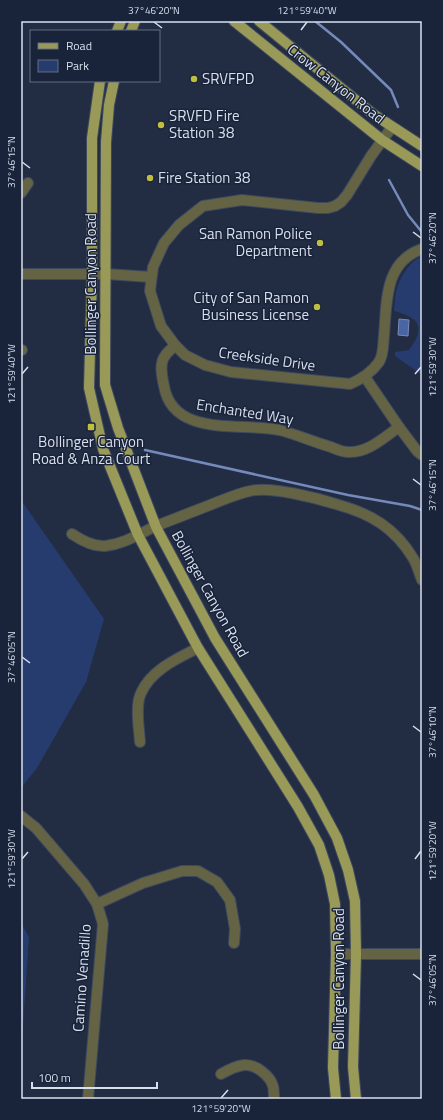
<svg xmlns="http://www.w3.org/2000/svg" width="443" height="1120" font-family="'Titillium Web',sans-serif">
  <rect width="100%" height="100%" fill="#222d43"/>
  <g fill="#273c6e">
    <path d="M422,256V375L395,356V352L409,350C426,327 420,318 394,311C395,303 395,293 398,285C402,274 411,261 422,256Z"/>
    <path d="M21,500L104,619L86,682L37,768L21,788Z"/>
    <path d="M21,923L29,937L21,1056Z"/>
  </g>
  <path fill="#4a65a3" stroke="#758aba" d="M399,319L409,320L408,336L398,335Z"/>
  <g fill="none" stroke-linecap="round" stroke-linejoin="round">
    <g stroke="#758aba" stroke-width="2.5">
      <path d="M315,21L341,42L391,90L398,107"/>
      <path d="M389,180L408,215L421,231"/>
      <path d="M145,450L348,495L410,506L422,510"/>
    </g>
    <defs>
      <g id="minor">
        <path d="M392,127L371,156L347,195L341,202L335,206L328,208H318L242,200L203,206L179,225L164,243L153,267L150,291L161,326L175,345L185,355L205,365L231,372L350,384C362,379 371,373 379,362C384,354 383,344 384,335C387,302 384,262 422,249"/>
        <path d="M21,193L28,183"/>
        <path d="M21,274H106L151,277"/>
        <path d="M175,345C172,349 167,352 165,356C159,363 162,377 164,386C173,438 241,422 279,430C296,434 313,442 331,447C336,449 342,452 348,452C368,453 383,438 399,427"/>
        <path d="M21,350H22"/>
        <path d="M365,377L399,427L417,451L422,455"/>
        <path d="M72,534C81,540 93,547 105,546C124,544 139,534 156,526C174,519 192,512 210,505C223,500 236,494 250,491C271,486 317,498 339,505C371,514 395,528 413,558C417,564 419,573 422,580"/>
        <path d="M140,742C139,728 135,705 141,693C151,670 178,658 198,648"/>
        <path d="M21,816L36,828L84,884L97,904L103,924L88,1099"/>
        <path d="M97,904L143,883L182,871H198L217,882L230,900L235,929L234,943"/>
        <path d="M336,954H422"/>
        <path d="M221,1074C228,1070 236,1066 244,1065C256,1064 270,1076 273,1086C274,1090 274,1095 274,1099"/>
      </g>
      <g id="major">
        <path d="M234,21L382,140L422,166"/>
        <path d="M259,21L373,114L422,146"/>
        <path d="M117,31L121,21"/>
        <path d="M131,31L135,21"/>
        <path d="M100,81L92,138V274L89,388L103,449L138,535L198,648L298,807L319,845L329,875L335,904L336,954L333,1068L336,1099"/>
        <path d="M114,81L109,105L106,142L105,385L118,428L156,527L215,638L314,795L337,838L348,870L355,901L356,954L353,1067L356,1099"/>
      </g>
    </defs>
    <use href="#minor" stroke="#3f495e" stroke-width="12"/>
    <use href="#major" stroke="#3f495e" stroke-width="12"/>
    <use href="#minor" stroke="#646445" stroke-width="10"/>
    <use href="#major" stroke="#9a9a58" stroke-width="10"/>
  </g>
  <path fill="none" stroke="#d8dfee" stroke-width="1.5" d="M154,22L162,28M301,30L307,22M22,162L30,168M413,232L421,238M22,374L28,367M415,374L421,367M413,479L421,485M22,657L30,663M413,726L421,732M22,859L28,852M415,859L421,851M413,974L421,980M221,1098L228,1090"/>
  <g fill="#c0be41" stroke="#192339" stroke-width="1.5">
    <circle cx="194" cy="79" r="4"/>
    <circle cx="161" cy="125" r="4"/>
    <circle cx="150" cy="178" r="4"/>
    <circle cx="320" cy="243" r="4"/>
    <circle cx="317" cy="307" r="4"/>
    <rect x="87" y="423" width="8" height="8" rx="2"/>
  </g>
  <g text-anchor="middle" stroke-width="3" stroke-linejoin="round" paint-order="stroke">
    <g font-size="15" fill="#d8dfee" stroke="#192339" text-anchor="start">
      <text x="202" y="84">SRVFPD</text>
      <text x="169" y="121">SRVFD Fire<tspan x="169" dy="17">Station 38</tspan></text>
      <text x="158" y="183">Fire Station 38</text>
      <text x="312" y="239" text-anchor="end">San Ramon Police<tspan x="312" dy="17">Department</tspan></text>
      <text x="309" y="303" text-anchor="end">City of San Ramon<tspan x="309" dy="17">Business License</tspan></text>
      <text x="91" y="447" text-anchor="middle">Bollinger Canyon<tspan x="91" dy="17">Road &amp; Anza Court</tspan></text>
    </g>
    <g font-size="15" fill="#d8dfee" stroke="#192339">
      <text transform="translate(336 84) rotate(38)" y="5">Crow Canyon Road</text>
      <text transform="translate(91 284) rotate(-90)" y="5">Bollinger Canyon Road</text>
      <text transform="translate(267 359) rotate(8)" y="5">Creekside Drive</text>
      <text transform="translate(245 412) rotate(9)" y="5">Enchanted Way</text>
      <text transform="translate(210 594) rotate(61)" y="5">Bollinger Canyon Road</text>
      <text transform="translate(82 978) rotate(-86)" y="5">Camino Venadillo</text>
      <text transform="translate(339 979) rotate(-90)" y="5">Bollinger Canyon Road</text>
    </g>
  </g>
  <rect width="443" height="1120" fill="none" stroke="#192339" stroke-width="44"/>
  <rect x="30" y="30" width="130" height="52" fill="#192339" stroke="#656e81"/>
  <rect x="38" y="43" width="20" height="6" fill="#9a9a58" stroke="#656e81"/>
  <text x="66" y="50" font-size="12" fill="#d8dfee">Road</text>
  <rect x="38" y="60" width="20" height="12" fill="#273c6e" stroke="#656e81"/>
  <text x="66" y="70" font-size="12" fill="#d8dfee">Park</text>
  <path d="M32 1082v6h125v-6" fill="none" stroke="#d8dfee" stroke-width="2"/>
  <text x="38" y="1082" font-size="12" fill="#d8dfee" stroke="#192339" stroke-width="3" paint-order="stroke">100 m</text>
  <rect x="22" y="22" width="399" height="1076" fill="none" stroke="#d8dfee" stroke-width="1.5"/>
  <g font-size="10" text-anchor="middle" fill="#d8dfee">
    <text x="154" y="14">37°46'20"N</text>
    <text x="307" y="14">121°59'40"W</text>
    <text transform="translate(11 162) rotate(-90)" y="4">37°46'15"N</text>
    <text transform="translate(432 238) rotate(-90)" y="4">37°46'20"N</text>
    <text transform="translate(432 367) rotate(-90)" y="4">121°59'30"W</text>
    <text transform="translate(11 374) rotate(-90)" y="4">121°59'40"W</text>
    <text transform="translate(432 485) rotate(-90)" y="4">37°46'15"N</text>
    <text transform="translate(11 657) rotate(-90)" y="4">37°46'05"N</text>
    <text transform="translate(432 732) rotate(-90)" y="4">37°46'10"N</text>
    <text transform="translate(432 851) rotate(-90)" y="4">121°59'20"W</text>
    <text transform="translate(11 859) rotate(-90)" y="4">121°59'30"W</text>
    <text transform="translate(432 980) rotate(-90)" y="4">37°46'05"N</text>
    <text x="221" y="1112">121°59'20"W</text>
  </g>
</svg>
